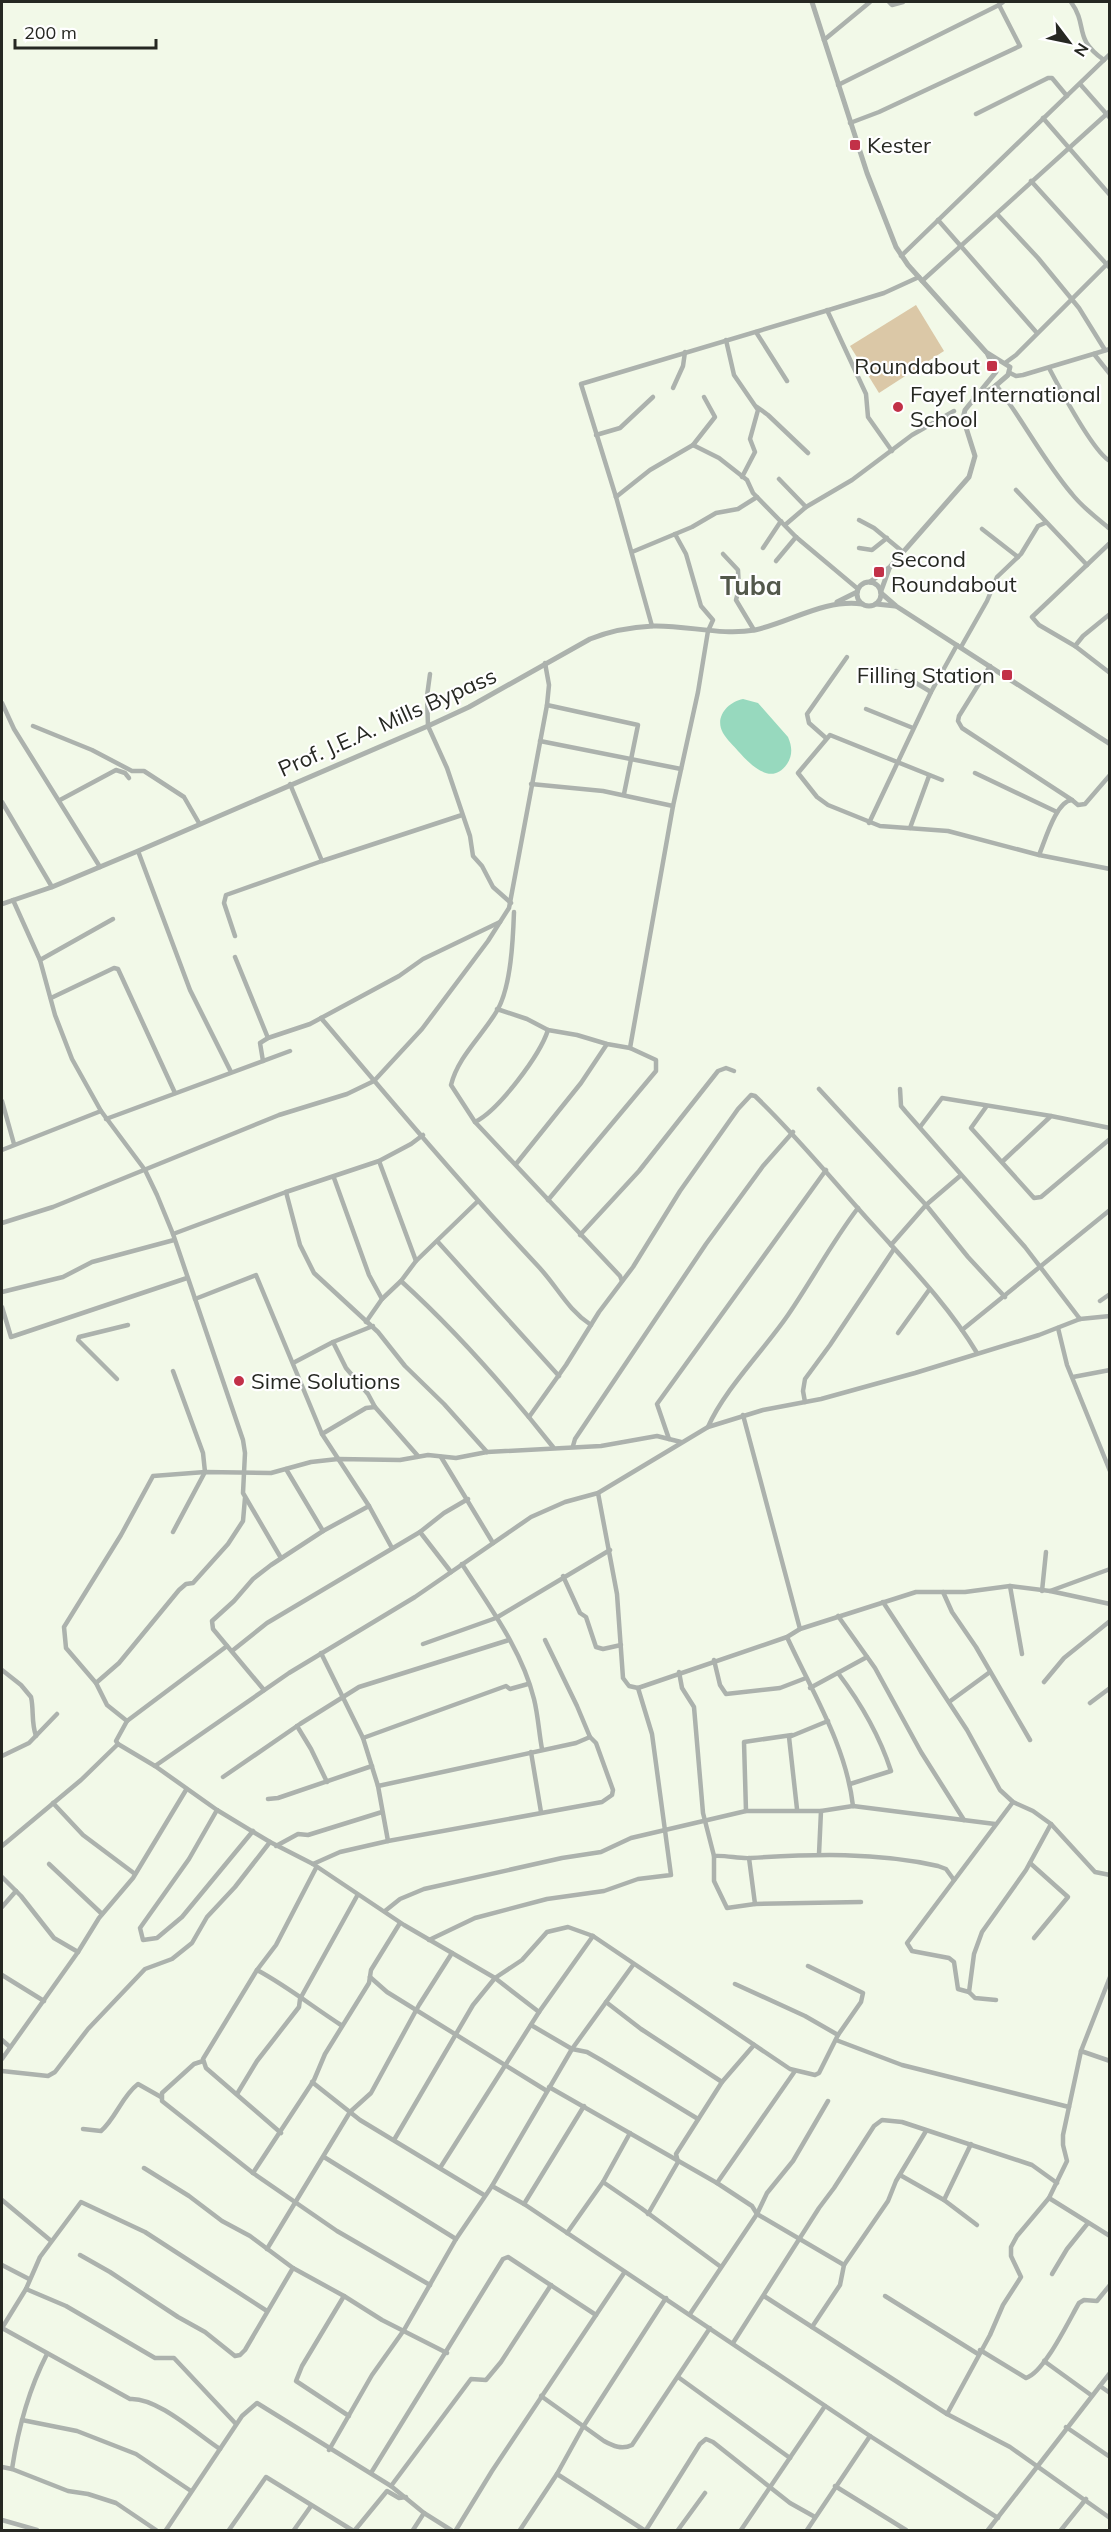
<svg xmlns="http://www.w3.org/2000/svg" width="1111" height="2532" font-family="Mulish,sans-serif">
  <rect width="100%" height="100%" fill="#f2f9e8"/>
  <path fill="#dbc8a7" d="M916,305L944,351L879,393L850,346Z"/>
  <path fill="#97d9be" d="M743,699L758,703L788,737C792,746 793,755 787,764C771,787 750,764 738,751C734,746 727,740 723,733C714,717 728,702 743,699Z"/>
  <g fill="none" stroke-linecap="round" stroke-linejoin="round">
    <g stroke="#acb2ad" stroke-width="4.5">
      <path d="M889,2L892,5L903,2"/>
      <path d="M1071,2C1089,27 1072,37 1104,60"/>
      <path d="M824,40L870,2"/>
      <path d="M1080,84L1110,118"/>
      <path d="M838,85L999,5"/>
      <path d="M976,114L1048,78H1052L1067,96"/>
      <path d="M1043,118L1110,195"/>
      <path d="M850,123L879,112L1020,46L999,5L1003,2"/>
      <path d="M1031,181L1110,268"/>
      <path d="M997,214L1038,258L1079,308L1105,350"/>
      <path d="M938,220L1037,333"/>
      <path d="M901,256L1110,54"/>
      <path d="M922,281L1110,111"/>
      <path d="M827,310L866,394L868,417L892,451"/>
      <path d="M756,332L787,381"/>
      <path d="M726,340L734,375L758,410L750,439L755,452L742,477"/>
      <path d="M1094,354L1110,374"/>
      <path d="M1005,363L1016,355L1110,261"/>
      <path d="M1049,368C1059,387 1093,452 1110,461"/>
      <path d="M1010,373L1016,376L1023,375L1110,349"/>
      <path d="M996,385C1023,420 1043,460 1072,494C1082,507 1097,518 1110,529"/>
      <path d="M673,388L683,366L685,352"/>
      <path d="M757,407L768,415L808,453"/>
      <path d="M596,435L620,428L653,397"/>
      <path d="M693,445L715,417L704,397"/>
      <path d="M779,479L806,507"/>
      <path d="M1016,490L1087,565"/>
      <path d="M616,497L650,470L693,445L719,458L747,480L753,493L796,537L858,589"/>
      <path d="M859,520L874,528L903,552"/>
      <path d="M785,525L806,507L852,480L912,435L954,411"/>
      <path d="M982,529L1018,557"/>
      <path d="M1110,543L1032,617L1039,625L1075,646L1110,673"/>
      <path d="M763,548L781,521"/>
      <path d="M859,548L872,550L887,538"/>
      <path d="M632,552L692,527L716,513L738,509L757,497"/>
      <path d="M723,554L738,570L739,588L736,600L754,630"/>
      <path d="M776,561L796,537"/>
      <path d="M652,626L616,497L581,384L832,309L884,293L919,277"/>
      <path d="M1075,646L1083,636L1110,614"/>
      <path d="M961,647L987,601L997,577L1021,554L1038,526L1045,523"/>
      <path d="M990,666L959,716L958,721L962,728L1072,800"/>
      <path d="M896,671L931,692"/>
      <path d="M430,674L427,696L428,726L447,768L470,836L473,856L482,866L493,887L511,903"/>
      <path d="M2,703L14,729L100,867"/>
      <path d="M547,705L638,725L624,794"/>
      <path d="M866,709L913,728"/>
      <path d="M33,726L92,750L132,771H144L184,797L199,823"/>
      <path d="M826,738L809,723L807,714L847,657"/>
      <path d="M540,741L681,769"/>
      <path d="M975,773L1057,812"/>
      <path d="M942,780L830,735L798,773L817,797L828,805L880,826L948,831L1039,855L1110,869"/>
      <path d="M290,784L322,861"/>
      <path d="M531,784L603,791L673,806"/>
      <path d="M60,800L116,770L125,773L129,778"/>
      <path d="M2,802L52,887"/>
      <path d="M869,823L931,692L957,645"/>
      <path d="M910,828L929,776"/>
      <path d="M138,851L190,990L231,1072"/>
      <path d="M1039,855C1045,841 1056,801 1072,800L1078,805L1085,804L1110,775"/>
      <path d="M13,900L40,960L55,1015L72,1059L101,1111L145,1170L157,1195L173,1234L243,1440L245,1453L243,1493L281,1558"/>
      <path d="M514,912C513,940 511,985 498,1009C484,1034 458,1056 451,1085L475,1122L620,1276L622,1281"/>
      <path d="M235,936L224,903L226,895L322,861L462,815"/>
      <path d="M235,957L268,1038"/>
      <path d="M40,960L113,919"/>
      <path d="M51,998L114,968L118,969L175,1093"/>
      <path d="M497,1009L527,1019L548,1030L577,1035L607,1044L630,1048L656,1060V1071L548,1200"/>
      <path d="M321,1018C392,1102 462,1185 537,1265C558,1287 566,1308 591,1325"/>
      <path d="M630,1048L673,806L698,692L708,631L713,620L701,606L686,554L675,534"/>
      <path d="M263,1061L260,1043L268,1038L310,1024L399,976L423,959L500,922"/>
      <path d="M819,1089L926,1205L968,1257L1005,1297"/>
      <path d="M900,1089L901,1106L906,1112L1025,1247L1080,1319"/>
      <path d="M2,1101L14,1144"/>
      <path d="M986,1107L971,1128L1034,1198L1041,1197L1110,1139"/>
      <path d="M106,1119L290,1051"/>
      <path d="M475,1122C499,1110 540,1055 548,1030"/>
      <path d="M920,1127L942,1098L1051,1116"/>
      <path d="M2,1150L101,1111"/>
      <path d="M379,1161L416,1261"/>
      <path d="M1003,1161L1051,1116L1110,1128"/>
      <path d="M516,1164L581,1083L607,1044"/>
      <path d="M334,1178L369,1275L382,1299"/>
      <path d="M286,1192L300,1245L314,1273L378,1332L405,1366L444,1404L487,1452"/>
      <path d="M2,1223L53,1207L279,1115L347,1094L374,1081L422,1029L488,941L509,908L547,705L549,685L545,663"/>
      <path d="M173,1234L286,1192L379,1161L411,1144L423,1135"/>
      <path d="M580,1235L639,1171L718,1071L726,1068L734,1071"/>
      <path d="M438,1242L559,1376"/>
      <path d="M891,1245L926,1205L960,1176"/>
      <path d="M401,1281C456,1331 507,1389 553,1447"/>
      <path d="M2,1292L63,1277L92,1262L174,1240"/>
      <path d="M195,1299L256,1275L322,1434"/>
      <path d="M1100,1301L1110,1294"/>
      <path d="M2,1307L11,1337L187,1278"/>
      <path d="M366,1322L382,1299L401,1281L416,1261L478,1201"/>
      <path d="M1058,1328L1067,1365L1110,1471"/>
      <path d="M962,1330L1110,1210"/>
      <path d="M898,1333L929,1290"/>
      <path d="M333,1342L346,1368L368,1394L375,1407"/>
      <path d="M293,1363L333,1342L373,1326"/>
      <path d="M173,1371L203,1453L205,1472L173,1532"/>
      <path d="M1073,1377L1110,1370"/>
      <path d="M117,1379L78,1340L79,1337L128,1325"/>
      <path d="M805,1402L803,1391L805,1379L830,1345L894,1249"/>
      <path d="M743,1415L800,1629"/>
      <path d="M529,1417L566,1365L599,1312L633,1267L680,1191L738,1109L751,1095L755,1096C797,1136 833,1181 873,1225C909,1265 949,1306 977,1353"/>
      <path d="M708,1427C724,1390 764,1350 788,1315C812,1280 832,1242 858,1208"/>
      <path d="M669,1439L657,1404L826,1170"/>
      <path d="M573,1446L575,1439L706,1244L763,1166L793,1132"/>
      <path d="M441,1457L493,1543"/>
      <path d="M286,1469L323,1531"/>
      <path d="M598,1493L617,1594L623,1678L629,1686L638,1688L787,1637L800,1629L916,1592H965L1010,1586L1050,1591L1110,1569"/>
      <path d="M420,1532L451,1572"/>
      <path d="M392,1548L369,1506L322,1434L366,1408L375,1407L418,1456"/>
      <path d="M462,1564C489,1606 522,1650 534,1699C538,1715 539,1733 542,1749"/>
      <path d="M563,1576L580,1613L586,1617L596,1647L603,1649L621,1645"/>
      <path d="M1010,1586L1022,1654"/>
      <path d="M1042,1591L1046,1552"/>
      <path d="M1050,1591L1110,1604"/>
      <path d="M943,1592L952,1612L976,1647L1030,1740"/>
      <path d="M883,1602L967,1730L1000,1790L1013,1802L1033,1811L1051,1824L1095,1872L1110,1875"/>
      <path d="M838,1616L875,1668L921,1752L964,1820"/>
      <path d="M787,1637C812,1692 846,1745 853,1806"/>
      <path d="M545,1640L577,1706L590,1737"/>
      <path d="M423,1644L496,1618L610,1550"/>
      <path d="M232,1651L267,1623L420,1532L444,1513L468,1499"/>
      <path d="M714,1660L720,1685L726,1694L780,1688L806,1678"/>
      <path d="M2,1670L21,1685L31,1697C34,1710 31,1722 36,1736"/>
      <path d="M679,1672L682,1688L694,1707L703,1813L714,1856V1881L727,1908L755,1904L861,1902"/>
      <path d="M838,1673C860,1702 880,1737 891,1771L850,1784"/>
      <path d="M1044,1682L1064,1658L1110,1621"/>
      <path d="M96,1683L119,1663L179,1590L186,1584L193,1583L228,1544L243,1521L245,1498"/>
      <path d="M810,1688L867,1657"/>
      <path d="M264,1690L213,1629L212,1621L234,1601L253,1579L271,1565L323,1531L369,1506"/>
      <path d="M949,1702L990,1672"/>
      <path d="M1090,1703L1110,1688"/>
      <path d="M127,1721L107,1705L96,1683L66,1648L64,1627L121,1535L153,1476L205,1472L271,1473L311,1462L338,1459L400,1460L428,1455L456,1458L487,1452L601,1446L657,1436L681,1442"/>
      <path d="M297,1726L311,1749L327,1782"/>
      <path d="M363,1738L506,1686L510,1689L528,1684"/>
      <path d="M118,1744L116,1741L127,1721L227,1646"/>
      <path d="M531,1752L541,1812"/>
      <path d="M2,1756L29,1743L57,1714"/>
      <path d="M155,1766L217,1810L270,1842L313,1864L404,1925L495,1978L539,2012"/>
      <path d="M223,1777L300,1724L359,1687L509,1640"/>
      <path d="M378,1786L576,1743L590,1737L596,1743L613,1790L612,1795L602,1802L388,1841"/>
      <path d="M268,1799L278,1798L372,1766"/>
      <path d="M53,1803L83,1835L135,1874"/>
      <path d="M797,1809L789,1737L828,1721"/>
      <path d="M217,1810L189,1859L140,1928L143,1940L157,1938L182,1917L253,1831"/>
      <path d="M746,1811L744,1742L792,1735"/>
      <path d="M2,1846L81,1780L118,1744L155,1766L289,1673L415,1597L531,1517L565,1502L598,1493L708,1427L763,1410L821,1399L915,1373L1039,1335L1080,1319L1110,1316"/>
      <path d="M276,1846L298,1834L308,1835L382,1812"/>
      <path d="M819,1854L821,1811"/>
      <path d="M714,1856C727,1855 739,1859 751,1858C814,1854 876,1852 938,1866L946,1869L954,1880"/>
      <path d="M749,1858L755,1904"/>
      <path d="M1030,1863L1068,1897L1034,1938"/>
      <path d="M49,1864L102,1914"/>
      <path d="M313,1864L340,1852L388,1841L378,1786L363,1738L321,1653"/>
      <path d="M2,1877L21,1896L54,1938L78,1952"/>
      <path d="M2,1907L16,1891"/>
      <path d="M385,1911L400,1899L424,1889L562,1858L601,1852L631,1838L746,1811H821L853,1806L995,1824"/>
      <path d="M429,1940L475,1918L547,1899L604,1891L638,1879L671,1875L652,1734L638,1688"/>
      <path d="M257,1970C287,1986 313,2007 341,2025"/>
      <path d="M2,1975L44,2001"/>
      <path d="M370,1977L387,1992L547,2091"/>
      <path d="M735,1984L805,2016L838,2035"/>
      <path d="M969,1992L958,1989L954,1962L949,1958L912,1951L907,1943L1013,1802"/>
      <path d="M996,2000L975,1998L969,1992L974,1954L982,1932L1026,1870L1051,1824"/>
      <path d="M606,2002L641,2029L722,2082"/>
      <path d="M531,2025L572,2049L587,2052L601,2060L698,2119"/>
      <path d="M2,2040L10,2047"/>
      <path d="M836,2040L902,2065L1069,2107"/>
      <path d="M1081,2051L1110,2061"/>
      <path d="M2,2059L78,1952L99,1918L133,1878L186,1790"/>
      <path d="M203,2061L194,2064L162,2093V2101L253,2173L337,2231L430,2285"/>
      <path d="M2,2071L48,2076L55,2072L88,2029L145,1969L172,1959L192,1943L207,1917L235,1887L270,1842"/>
      <path d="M312,2082L360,2120L484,2195"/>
      <path d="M549,2087L717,2183L752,2206L757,2214L844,2265"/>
      <path d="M237,2094L257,2061L299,2007L300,1999L357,1896"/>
      <path d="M83,2129L101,2131C116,2118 122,2096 138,2084L161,2097"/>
      <path d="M281,2133L206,2068L203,2059L257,1970L276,1945L316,1868"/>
      <path d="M394,2140L473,2005L495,1978L522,1960L547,1932L568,1927L593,1936L790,2069L815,2075L819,2073L838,2035L861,2002L863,1993L808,1966"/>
      <path d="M324,2157L456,2239"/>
      <path d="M144,2168L189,2196L222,2221L250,2236L293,2268L344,2296L382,2320L447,2353"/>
      <path d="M440,2168L539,2012L593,1936"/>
      <path d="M253,2173L314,2080L325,2054L369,1983L371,1970L400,1923"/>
      <path d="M900,2175L944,2200L977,2225"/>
      <path d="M603,2182L641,2208L721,2267"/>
      <path d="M717,2183L795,2071"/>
      <path d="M492,2186L524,2204L870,2436L998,2518"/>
      <path d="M1049,2198L1110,2236"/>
      <path d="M2,2200L50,2240"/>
      <path d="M944,2200L971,2144"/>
      <path d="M524,2204L584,2106"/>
      <path d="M648,2214L678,2162L676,2154L722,2082L754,2045"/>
      <path d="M567,2233L603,2182L630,2133"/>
      <path d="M267,2249L350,2112L371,2093L419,2005L452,1953"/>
      <path d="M80,2255L110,2272L178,2317L205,2332L235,2356L240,2355L245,2350L293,2268"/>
      <path d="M2,2265L29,2279"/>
      <path d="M1052,2274L1067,2249L1088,2223"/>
      <path d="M26,2289L66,2306L155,2358H174L236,2424"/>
      <path d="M344,2296L302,2366L296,2381L349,2416"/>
      <path d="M764,2296L947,2414L1010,2447L1110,2518"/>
      <path d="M885,2296L978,2354"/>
      <path d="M690,2314L757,2214L767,2193L793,2161L828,2101"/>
      <path d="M812,2327L840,2285L844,2265L888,2201L896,2181L926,2131"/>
      <path d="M2,2328L26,2289L40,2257L81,2202L145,2232L267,2311"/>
      <path d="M2,2328L130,2399C157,2397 197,2434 220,2449"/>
      <path d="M733,2343L819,2208L834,2188L874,2126L882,2120L902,2122L1032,2165L1057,2183"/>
      <path d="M980,2350L1026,2378C1044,2373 1069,2320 1079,2303L1084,2300L1097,2301L1110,2285"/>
      <path d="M1044,2361L1091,2395"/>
      <path d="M678,2377L790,2458"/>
      <path d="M1100,2386L1110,2393"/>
      <path d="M541,2396L604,2441C613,2446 622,2450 632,2445L710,2328"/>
      <path d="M947,2414L990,2335L1003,2305L1021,2277L1011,2256V2247L1017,2236L1049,2198L1067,2161L1063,2145V2135L1081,2051L1110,1977"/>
      <path d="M22,2420L77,2431L136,2454L191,2491"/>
      <path d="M1066,2427L1110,2457"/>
      <path d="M329,2450L372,2375L404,2330L456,2239L492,2186L572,2049L633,1965"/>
      <path d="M2,2467L12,2469L68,2491L88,2494L116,2503L156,2530"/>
      <path d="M12,2469C18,2429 29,2389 47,2354"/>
      <path d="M371,2473L503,2259L508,2257L596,2315"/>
      <path d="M557,2474L644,2530"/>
      <path d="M391,2486L471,2379L486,2380L501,2362L551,2285"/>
      <path d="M835,2486L906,2530"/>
      <path d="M2,2520L37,2530"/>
      <path d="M166,2530L242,2416L257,2403L391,2486L424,2513L451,2530"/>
      <path d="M229,2530L266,2477L352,2530"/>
      <path d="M294,2530L311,2506"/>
      <path d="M355,2530L387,2491L399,2498L406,2497"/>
      <path d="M413,2530L424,2513"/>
      <path d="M456,2530L492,2471L624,2273"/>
      <path d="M520,2530L557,2474L583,2427L666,2298"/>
      <path d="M646,2530L700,2444L706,2439L713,2442L790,2503L815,2517"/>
      <path d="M678,2530L705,2493"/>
      <path d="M741,2530L825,2406"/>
      <path d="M807,2530L870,2436"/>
      <path d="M988,2530L1110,2373"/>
      <path d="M1061,2530L1086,2499"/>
    </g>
    <g stroke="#acb2ad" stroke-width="5">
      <path d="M812,2L867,173L896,247L908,265L986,352L1010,367L1008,375L993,388L974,397"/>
      <circle cx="869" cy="594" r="12"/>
      <path d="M870,582L890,567L969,477L975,456L963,418L965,410L996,372L987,353"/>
      <path d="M881,591L889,569"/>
      <path d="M881,593L896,606L1110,744"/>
      <path d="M837,602L857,592"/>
      <path d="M876,604L895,606"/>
      <path d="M2,904L52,887L138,851L428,726L469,707L590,639C610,631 632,627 653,626C687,625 721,636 755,630C791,622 824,599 862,604"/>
    </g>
  </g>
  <g fill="#c23148" stroke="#fff" stroke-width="2">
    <rect x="849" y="139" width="12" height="12" rx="3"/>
    <rect x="986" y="360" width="12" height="12" rx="3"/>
    <circle cx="898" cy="407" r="6"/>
    <rect x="873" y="566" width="12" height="12" rx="3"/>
    <rect x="1001" y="669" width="12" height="12" rx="3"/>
    <circle cx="239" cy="1381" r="6"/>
  </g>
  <g text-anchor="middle" stroke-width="4.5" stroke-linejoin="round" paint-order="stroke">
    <g font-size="22" fill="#262822" stroke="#fff" text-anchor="start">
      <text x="867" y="153">Kester</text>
      <text x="980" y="374" text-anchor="end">Roundabout</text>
      <text x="910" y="402">Fayef International<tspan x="910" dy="25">School</tspan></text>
      <text x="891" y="567">Second<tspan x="891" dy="25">Roundabout</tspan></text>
      <text x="995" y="683" text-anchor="end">Filling Station</text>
      <text x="251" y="1389">Sime Solutions</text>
    </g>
    <g font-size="22" fill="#262822" stroke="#fff">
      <text transform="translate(387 722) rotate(-24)" y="8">Prof. J.E.A. Mills Bypass</text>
    </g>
    <g font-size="26" font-weight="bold" fill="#53584b" stroke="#fff">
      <text x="751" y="595">Tuba</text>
    </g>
  </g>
  <rect width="1111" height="2532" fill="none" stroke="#262822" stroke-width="6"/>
  <g transform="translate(1069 42) rotate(122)" stroke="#ffffff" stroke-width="4.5" paint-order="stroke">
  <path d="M0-4.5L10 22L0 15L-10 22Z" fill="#262822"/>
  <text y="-9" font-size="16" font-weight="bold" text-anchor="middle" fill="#262822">N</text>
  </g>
  <path d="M15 39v9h141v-9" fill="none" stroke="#262822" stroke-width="3"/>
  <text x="24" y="39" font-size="18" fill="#262822" stroke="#ffffff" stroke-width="4.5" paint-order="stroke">200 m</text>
</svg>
